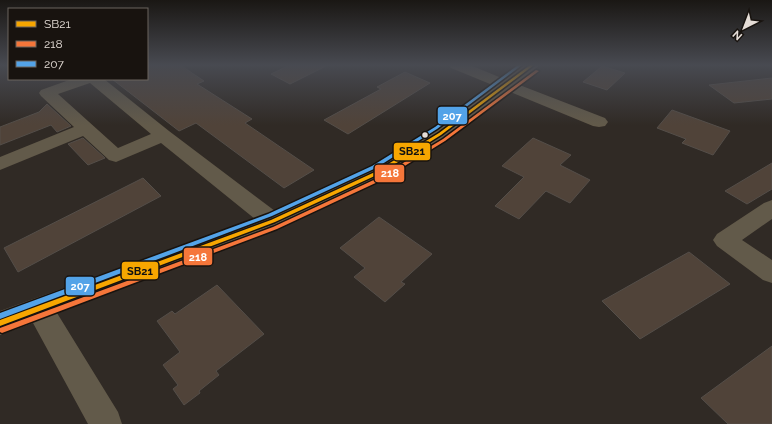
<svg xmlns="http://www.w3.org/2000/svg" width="772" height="424" font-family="Raleway,sans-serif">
  <rect width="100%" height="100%" fill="#302a25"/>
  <g fill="#504339" stroke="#544e49">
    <path d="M147,65H180L204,81L197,84L252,119L245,123L314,170L284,188L196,123L179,131L112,79H147Z"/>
    <path d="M290,65H328L290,84L271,74Z"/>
    <path d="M602,66L625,73L607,90L583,82Z"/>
    <path d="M405,72L430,83L348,134L324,120L381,89L377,87Z"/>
    <path d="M772,78V99L734,103L709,85Z"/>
    <path d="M47,104L71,126L57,132L51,125L0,145V127L39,112Z"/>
    <path d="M672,110L730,131L713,155L682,143L686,139L657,128Z"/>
    <path d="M83,138L105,158L88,165L68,144Z"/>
    <path d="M533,138L571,155L560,165L590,180L570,203L546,191L519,219L495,206L524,177L502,166Z"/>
    <path d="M772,163V189L747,204L725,191Z"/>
    <path d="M143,178L161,196L18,272L4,248Z"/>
    <path d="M379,217L432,254L401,282L405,284L385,302L354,277L365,268L340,248Z"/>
    <path d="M689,252L730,284L640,339L602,301Z"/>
    <path d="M217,285L264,334L216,371L219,375L199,391L200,393L184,405L173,389L178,385L163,365L180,352L157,321L172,311L175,314Z"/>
    <path d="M772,346V424H728L701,398Z"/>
  </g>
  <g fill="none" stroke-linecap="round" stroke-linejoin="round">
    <g fill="#625a4a" fill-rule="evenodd">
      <path d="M449,65H470L504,79L523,65H540L517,84L605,118L608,122L605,126L599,127L593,126L508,91L446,138L384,178L281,227L57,313L118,412L122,424H88L33,323L0,335V311L255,219L161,143L116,162L109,160L83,136L0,170V157L74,127L41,96L39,93L41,90L72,79H104L169,131L275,211L370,168L434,130L495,86L451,68ZM90,83L151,134L118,148L58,94Z"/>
      <path d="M772,200V219L742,240L772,260V283L763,280L717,246L713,240L717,234L764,203Z"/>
    </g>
    <defs>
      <path id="bus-1" d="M530,65H534L441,135L379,174L275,222L0,326V320L271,220L375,172L439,133Z"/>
      <path id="bus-2" d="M536,70L539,71L445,141L382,180L277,229L2,333L0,332V328L273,227L378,178L443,139Z"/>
      <path id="bus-3" d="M518,65H522L437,129L376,168L272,216L0,319V313L268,214L372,166L435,127Z"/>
    </defs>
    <use href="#bus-1" stroke="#18130f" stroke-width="3"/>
    <use href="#bus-2" stroke="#18130f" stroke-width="3"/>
    <use href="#bus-3" stroke="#18130f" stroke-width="3"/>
    <use href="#bus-1" fill="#f7a600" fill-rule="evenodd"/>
    <use href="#bus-2" fill="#f5763a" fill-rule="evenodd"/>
    <use href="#bus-3" fill="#53a3e8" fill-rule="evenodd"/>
  </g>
  <linearGradient id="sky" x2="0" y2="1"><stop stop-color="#1a1714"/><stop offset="0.52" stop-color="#484a51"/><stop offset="1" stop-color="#484a51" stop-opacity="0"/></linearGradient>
  <rect width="772" height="125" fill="url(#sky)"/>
  <circle fill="#e5ddd7" stroke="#18130f" stroke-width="1.5" cx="425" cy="135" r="3.5"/>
  <g stroke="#18130f" stroke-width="1.5">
    <rect x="437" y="106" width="31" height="19" rx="4" fill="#53a3e8"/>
    <rect x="393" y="142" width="38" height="19" rx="4" fill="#f7a600"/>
    <rect x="374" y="164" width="31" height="19" rx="4" fill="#f5763a"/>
    <rect x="183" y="247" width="30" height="19" rx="4" fill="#f5763a"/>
    <rect x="121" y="261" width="38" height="19" rx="4" fill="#f7a600"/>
    <rect x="65" y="276" width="30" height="20" rx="4" fill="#53a3e8"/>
  </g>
  <g font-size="11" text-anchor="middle" font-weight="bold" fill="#fff">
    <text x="452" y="120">207</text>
    <text x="390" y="177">218</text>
    <text x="198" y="261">218</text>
    <text x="80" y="290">207</text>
  </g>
  <g font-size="11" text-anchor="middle" font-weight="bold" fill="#111">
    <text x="412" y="155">SB21</text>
    <text x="140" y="275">SB21</text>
  </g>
  <rect x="8" y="8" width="140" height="72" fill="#18130f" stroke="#6a645f"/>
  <rect x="16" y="21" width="20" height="6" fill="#f7a600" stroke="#6a645f"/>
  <text x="44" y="28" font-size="12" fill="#e5ddd7">SB21</text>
  <rect x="16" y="41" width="20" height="6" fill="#f5763a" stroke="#6a645f"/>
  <text x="44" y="48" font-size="12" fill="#e5ddd7">218</text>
  <rect x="16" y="61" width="20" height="6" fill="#53a3e8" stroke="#6a645f"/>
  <text x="44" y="68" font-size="12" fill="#e5ddd7">207</text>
  <g transform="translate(744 28) rotate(222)" stroke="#18130f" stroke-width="3" paint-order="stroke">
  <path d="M0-3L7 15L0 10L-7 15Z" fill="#e5ddd7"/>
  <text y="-6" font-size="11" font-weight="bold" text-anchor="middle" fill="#e5ddd7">N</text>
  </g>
</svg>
